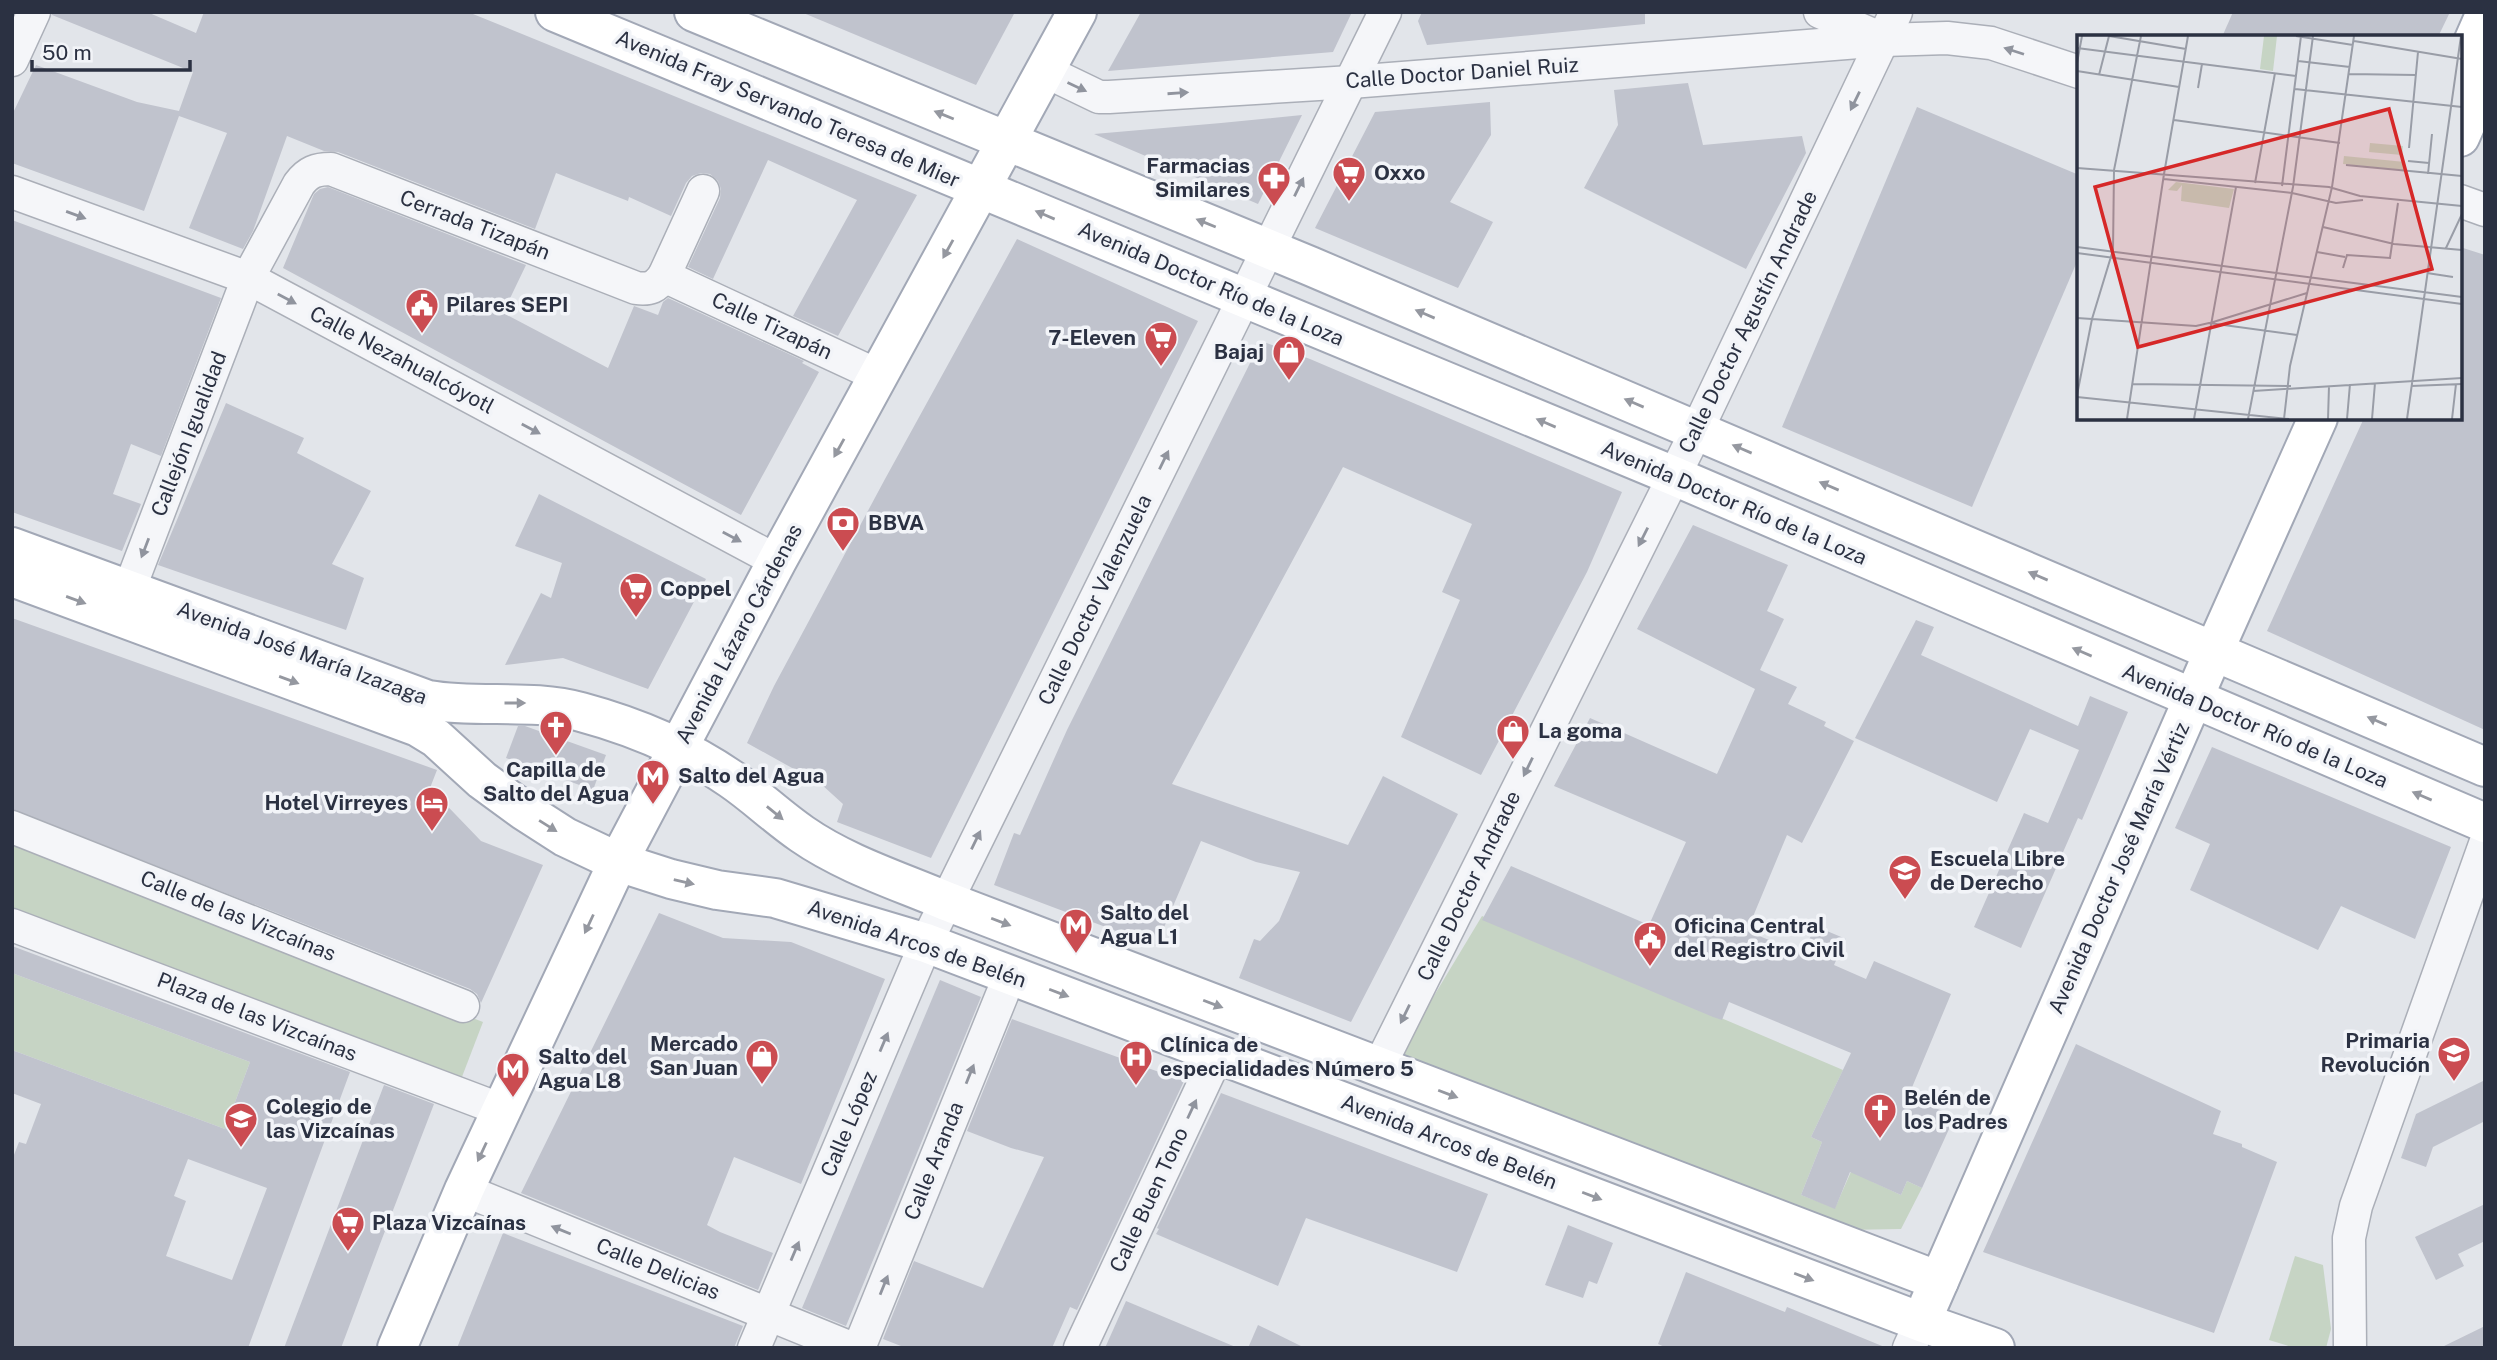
<svg xmlns="http://www.w3.org/2000/svg" width="2497" height="1360" font-family="'Public Sans',sans-serif">
  <rect width="100%" height="100%" fill="#e2e5ea"/>
  <g fill="#c6d4c4">
    <path d="M12,841L483,1022L460,1082L12,911Z"/>
    <path d="M1482,916L1843,1070L1811,1137L1822,1142L1801,1195L1835,1208L1857,1158L1873,1182L1901,1195L1907,1181L1922,1188L1901,1229L1845,1230L1399,1054Z"/>
    <path d="M12,973L250,1062L225,1129L12,1050Z"/>
    <path d="M2295,1256L2323,1265L2331,1329L2326,1348H2295L2269,1340Z"/>
  </g>
  <g fill="#c0c3cd" fill-rule="evenodd">
    <path d="M52,12H147L196,33L204,12H468L917,195L838,336L793,316L857,200L768,160L713,279L688,267L720,198L721,189L718,181L710,174L701,173L692,176L686,183L671,216L629,197L628,201L556,173L535,229L338,152L324,151L287,136L253,231L243,249L189,228L227,133L179,116L144,211L12,163V115L36,65L137,102L179,111L193,72L52,15Z"/>
    <path d="M801,12H1015L976,85Z"/>
    <path d="M1141,12H1352L1333,52L1108,71Z"/>
    <path d="M1422,12H1645V24L1427,45L1418,21Z"/>
    <path d="M2233,12H2450L2438,37H2222Z"/>
    <path d="M1688,83L1703,145L1802,136L1806,153L1746,269L1584,188L1618,125L1614,90Z"/>
    <path d="M1490,102L1491,135L1450,202L1493,222L1458,288L1315,228L1375,112Z"/>
    <path d="M1917,107L2079,175V257L1972,507L1782,427Z"/>
    <path d="M1302,115L1258,204L1094,134L1221,123Z"/>
    <path d="M328,187L526,265L503,313L608,368L634,306L658,315L663,302L668,298L804,361L802,363L819,372L741,515L283,268L314,194L320,189Z"/>
    <path d="M12,220L221,298L161,456L131,444L113,494L141,504L122,551L12,512Z"/>
    <path d="M1017,239L1198,321L931,858L837,822L843,804L821,784L747,743L774,686L885,479Z"/>
    <path d="M2460,247L2485,255V730L2267,631L2364,418H2460Z"/>
    <path d="M1261,341L1310,359L1622,492L1587,572L1481,775L1401,737L1460,600L1442,592L1472,524L1343,467L1172,784L1348,845L1383,776L1458,814L1351,1022L1239,978L1254,939L1260,941L1279,921L1300,872L1256,862L1201,841L1156,946L994,885L1014,833L1020,835L1067,730Z"/>
    <path d="M226,403L304,438L297,453L371,491L332,564L364,578L346,630L158,565Z"/>
    <path d="M539,494L706,579L648,689L563,658L505,665L541,593L551,598L562,563L515,546Z"/>
    <path d="M1693,525L1788,565L1767,611L1784,619L1760,670L1797,687L1788,704L1826,722L1824,726L1854,741L1802,843L1787,835L1747,931L1803,954L1815,926L1846,939L1834,965L1866,979L1874,961L1951,994L1908,1097L1955,1116L1922,1188L1907,1181L1901,1195L1850,1172L1835,1209L1801,1195L1822,1142L1811,1137L1851,1053L1729,1002L1722,1020L1713,1017L1482,920L1511,866L1649,925L1686,842L1554,786L1590,718L1717,774L1755,689L1637,629Z"/>
    <path d="M12,618L437,770L430,788L481,841L543,865L481,1003L477,994L470,989L12,809Z"/>
    <path d="M1916,620L1934,627L1921,655L2078,726L2090,696L2128,712L2082,820L2078,818L2021,948L1974,927L2024,813L2048,823L2079,750L2030,729L1997,802L1855,738Z"/>
    <path d="M518,726H525L606,755L593,790L506,758Z"/>
    <path d="M2212,747L2451,847L2415,939L2341,906L2318,950L2190,890L2210,844L2175,828Z"/>
    <path d="M659,913L723,938L791,942L885,979L801,1184L734,1157L707,1225L720,1232L773,1253L758,1290L521,1193Z"/>
    <path d="M12,946L350,1072L248,1348H12V1160L19,1142L26,1144L41,1104L12,1093V1050L225,1129L250,1062L12,973ZM188,1159L267,1188L232,1280L166,1256L186,1201L174,1196Z"/>
    <path d="M940,980L981,997L846,1326L802,1308Z"/>
    <path d="M1012,1019L1184,1081L1077,1310L1070,1307L1052,1348H906L883,1339L914,1261L983,1288L1044,1157L1011,1148L967,1131Z"/>
    <path d="M2076,1044L2221,1111L2213,1134L2242,1144V1147L2277,1162L2214,1333L1983,1252Z"/>
    <path d="M2485,1080V1121L2433,1147L2426,1167L2401,1158L2416,1114Z"/>
    <path d="M384,1085L434,1104L380,1244L341,1348H284Z"/>
    <path d="M1221,1093L1488,1194L1457,1272L1306,1218L1278,1286L1156,1234L1159,1229L1157,1228Z"/>
    <path d="M2485,1204V1241L2458,1254L2464,1266L2436,1280L2415,1237Z"/>
    <path d="M1568,1225L1613,1243L1597,1284L1589,1281L1583,1298L1545,1285Z"/>
    <path d="M503,1233L743,1326L734,1348H457Z"/>
    <path d="M1686,1272L1785,1312L1787,1307L1887,1348H1667L1658,1344Z"/>
    <path d="M1126,1301L1238,1348H1105Z"/>
    <path d="M1258,1325L1305,1348H1248Z"/>
    <path d="M2485,1326V1348H2440Z"/>
  </g>
  <g fill="none" stroke-linecap="round" stroke-linejoin="round">
    <defs>
      <g id="minor">
        <path d="M1820,12L1880,38"/>
        <path d="M12,60L34,12"/>
        <path d="M1045,71L1099,97H1109L1351,82L1884,40L1947,38L1991,43L2079,72"/>
        <path d="M12,192L248,278L777,561"/>
        <path d="M2460,201L2485,210"/>
        <path d="M664,276L879,376"/>
        <path d="M129,590L248,278L299,184C308,172 316,169 331,169L636,288C650,290 656,287 664,276L703,191"/>
        <path d="M12,827L463,1006"/>
        <path d="M12,925L502,1110"/>
        <path d="M1379,1067L1697,430L1896,12"/>
        <path d="M464,1190L851,1348"/>
        <path d="M754,1348L926,943L1385,12"/>
        <path d="M859,1348L1010,975"/>
        <path d="M1080,1348L1218,1053"/>
        <path d="M1909,1348L1921,1322"/>
        <path d="M2350,1348L2349,1238L2356,1206L2485,844"/>
      </g>
      <g id="major">
        <path d="M555,12L1674,476L2485,823"/>
        <path d="M694,12L1310,266L2485,767"/>
        <path d="M2460,72L2485,15"/>
        <path d="M2460,137L2485,81"/>
        <path d="M12,547L428,700C479,709 531,698 581,712C633,726 686,748 731,779C756,796 777,817 802,834C845,864 899,881 946,901L1939,1281"/>
        <path d="M12,577L418,727L436,738L482,780L523,810L565,837L618,862L671,879L717,890L775,898L926,943L1921,1322L1995,1348"/>
        <path d="M1929,1304L2214,651L2318,418"/>
        <path d="M397,1348L464,1190L618,862L777,561L1077,12"/>
      </g>
    </defs>
    <use href="#minor" stroke="#abafb8" stroke-width="35"/>
    <use href="#major" stroke="#a2a8b6" stroke-width="42"/>
    <use href="#minor" stroke="#f5f6f9" stroke-width="32"/>
    <use href="#major" stroke="#fff" stroke-width="38"/>
  </g>
  <defs><path id="oneway-solid" d="M-6-.8H1V-3.2L6.5 0L1 3.2V.8H-6Z" transform="scale(1.75)"/></defs>
  <g fill="#90949e">
    <use href="#oneway-solid" transform="translate(2014 51) rotate(-162)"/>
    <use href="#oneway-solid" transform="translate(1077 87) rotate(25)"/>
    <use href="#oneway-solid" transform="translate(1178 93) rotate(-4)"/>
    <use href="#oneway-solid" transform="translate(1855 101) rotate(116)"/>
    <use href="#oneway-solid" transform="translate(1299 187) rotate(-64)"/>
    <use href="#oneway-solid" transform="translate(76 215) rotate(20)"/>
    <use href="#oneway-solid" transform="translate(287 299) rotate(28)"/>
    <use href="#oneway-solid" transform="translate(531 429) rotate(28)"/>
    <use href="#oneway-solid" transform="translate(1164 460) rotate(-64)"/>
    <use href="#oneway-solid" transform="translate(732 537) rotate(28)"/>
    <use href="#oneway-solid" transform="translate(1643 537) rotate(117)"/>
    <use href="#oneway-solid" transform="translate(145 548) rotate(111)"/>
    <use href="#oneway-solid" transform="translate(1528 767) rotate(116)"/>
    <use href="#oneway-solid" transform="translate(976 840) rotate(-64)"/>
    <use href="#oneway-solid" transform="translate(1405 1014) rotate(116)"/>
    <use href="#oneway-solid" transform="translate(884 1042) rotate(-67)"/>
    <use href="#oneway-solid" transform="translate(970 1074) rotate(-68)"/>
    <use href="#oneway-solid" transform="translate(1192 1109) rotate(-65)"/>
    <use href="#oneway-solid" transform="translate(561 1230) rotate(-158)"/>
    <use href="#oneway-solid" transform="translate(795 1251) rotate(-67)"/>
    <use href="#oneway-solid" transform="translate(884 1285) rotate(-68)"/>
  </g>
  <g fill="#9598a0">
    <use href="#oneway-solid" transform="translate(944 115) rotate(-158)"/>
    <use href="#oneway-solid" transform="translate(1045 215) rotate(-157)"/>
    <use href="#oneway-solid" transform="translate(1206 223) rotate(-158)"/>
    <use href="#oneway-solid" transform="translate(948 249) rotate(119)"/>
    <use href="#oneway-solid" transform="translate(1425 314) rotate(-157)"/>
    <use href="#oneway-solid" transform="translate(1634 403) rotate(-157)"/>
    <use href="#oneway-solid" transform="translate(1546 423) rotate(-157)"/>
    <use href="#oneway-solid" transform="translate(839 448) rotate(119)"/>
    <use href="#oneway-solid" transform="translate(1742 449) rotate(-157)"/>
    <use href="#oneway-solid" transform="translate(1829 486) rotate(-157)"/>
    <use href="#oneway-solid" transform="translate(2038 576) rotate(-157)"/>
    <use href="#oneway-solid" transform="translate(76 600) rotate(20)"/>
    <use href="#oneway-solid" transform="translate(2082 652) rotate(-157)"/>
    <use href="#oneway-solid" transform="translate(289 680) rotate(20)"/>
    <use href="#oneway-solid" transform="translate(515 703)"/>
    <use href="#oneway-solid" transform="translate(2377 721) rotate(-157)"/>
    <use href="#oneway-solid" transform="translate(2422 796) rotate(-157)"/>
    <use href="#oneway-solid" transform="translate(775 813) rotate(39)"/>
    <use href="#oneway-solid" transform="translate(548 826) rotate(32)"/>
    <use href="#oneway-solid" transform="translate(684 882) rotate(13)"/>
    <use href="#oneway-solid" transform="translate(1001 922) rotate(21)"/>
    <use href="#oneway-solid" transform="translate(589 924) rotate(115)"/>
    <use href="#oneway-solid" transform="translate(1059 993) rotate(21)"/>
    <use href="#oneway-solid" transform="translate(1213 1004) rotate(21)"/>
    <use href="#oneway-solid" transform="translate(1448 1094) rotate(21)"/>
    <use href="#oneway-solid" transform="translate(482 1152) rotate(115)"/>
    <use href="#oneway-solid" transform="translate(1592 1196) rotate(21)"/>
    <use href="#oneway-solid" transform="translate(1804 1277) rotate(21)"/>
  </g>
  <defs>
    <symbol id="supermarket-pin" viewBox="-11 -11 22 30"><path d="M0 17L-7.5 6A9.5 9.5 0 1 1 7.5 6Z" fill="#cb4c51" stroke="#f2f4f8"/><path d="M-6-5.5h2.5l.6 2H6L4.5 2H-2.5L-4.4-4H-6ZM-1.5 3.2a1.3 1.3 0 1 0 .1 0ZM3 3.2a1.3 1.3 0 1 0 .1 0Z" fill="#fff"/></symbol>
    <symbol id="pharmacy-pin" viewBox="-11 -11 22 30"><path d="M0 17L-7.5 6A9.5 9.5 0 1 1 7.5 6Z" fill="#cb4c51" stroke="#f2f4f8"/><path d="M-2-6h4v4h4v4h-4v4h-4v-4h-4v-4h4Z" fill="#fff"/></symbol>
    <symbol id="civic-pin" viewBox="-11 -11 22 30"><path d="M0 17L-7.5 6A9.5 9.5 0 1 1 7.5 6Z" fill="#cb4c51" stroke="#f2f4f8"/><path d="M-.6-6.5H3V-4.5H.6V-3L4-1V1h2V6H-6V1h2V-1L-.6-3ZM-1.2 2.5V6h2.4V2.5Z" fill="#fff"/></symbol>
    <symbol id="shop-pin" viewBox="-11 -11 22 30"><path d="M0 17L-7.5 6A9.5 9.5 0 1 1 7.5 6Z" fill="#cb4c51" stroke="#f2f4f8"/><path d="M-5-2.5h2.3a2.7 3.5 0 0 1 5.4 0H5L5.5 6h-11ZM-1.5-2.5h3a1.5 2.3 0 0 0-3 0Z" fill="#fff"/></symbol>
    <symbol id="bank-pin" viewBox="-11 -11 22 30"><path d="M0 17L-7.5 6A9.5 9.5 0 1 1 7.5 6Z" fill="#cb4c51" stroke="#f2f4f8"/><path d="M-6-4H6V4H-6ZM0-2.3a2.3 2.3 0 1 0 0 4.6a2.3 2.3 0 1 0 0-4.6Z" fill="#fff"/></symbol>
    <symbol id="church-pin" viewBox="-11 -11 22 30"><path d="M0 17L-7.5 6A9.5 9.5 0 1 1 7.5 6Z" fill="#cb4c51" stroke="#f2f4f8"/><path d="M-1.2-6h2.4v3.5h3.3v2.4h-3.3V6h-2.4V-.1h-3.3v-2.4h3.3Z" fill="#fff"/></symbol>
    <symbol id="metro-pin" viewBox="-11 -11 22 30"><path d="M0 17L-7.5 6A9.5 9.5 0 1 1 7.5 6Z" fill="#cb4c51" stroke="#f2f4f8"/><path d="M-5.5 5V-5H-3L0 0L3-5H5.5V5H3V-.5L0 4L-3-.5V5Z" fill="#fff"/></symbol>
    <symbol id="hotel-pin" viewBox="-11 -11 22 30"><path d="M0 17L-7.5 6A9.5 9.5 0 1 1 7.5 6Z" fill="#cb4c51" stroke="#f2f4f8"/><path d="M-6-4.5h1.5V1H6V5H4.5V3h-9V5H-6ZM-4 0a1.8 1.8 0 1 1 3.6 0ZM.5 0V-2.5h3Q6-2.5 6 0Z" fill="#fff"/></symbol>
    <symbol id="school-pin" viewBox="-11 -11 22 30"><path d="M0 17L-7.5 6A9.5 9.5 0 1 1 7.5 6Z" fill="#cb4c51" stroke="#f2f4f8"/><path d="M0-5L7-2L0 1L-7-2ZM-4 1L0 2.5L4 1V4Q0 6-4 4Z" fill="#fff"/></symbol>
    <symbol id="hospital-pin" viewBox="-11 -11 22 30"><path d="M0 17L-7.5 6A9.5 9.5 0 1 1 7.5 6Z" fill="#cb4c51" stroke="#f2f4f8"/><path d="M-5-5h3v3.5h4V-5h3V5h-3V1.5h-4V5h-3Z" fill="#fff"/></symbol>
  </defs>
  <g fill-rule="evenodd">
    <use href="#supermarket-pin" x="1330" y="154" width="38" height="52"/>
    <use href="#pharmacy-pin" x="1255" y="159" width="38" height="52"/>
    <use href="#civic-pin" x="403" y="286" width="38" height="52"/>
    <use href="#supermarket-pin" x="1142" y="319" width="38" height="52"/>
    <use href="#shop-pin" x="1270" y="333" width="38" height="52"/>
    <use href="#bank-pin" x="824" y="504" width="38" height="52"/>
    <use href="#supermarket-pin" x="617" y="570" width="38" height="52"/>
    <use href="#church-pin" x="537" y="708" width="38" height="52"/>
    <use href="#shop-pin" x="1494" y="712" width="38" height="52"/>
    <use href="#metro-pin" x="634" y="757" width="38" height="52"/>
    <use href="#hotel-pin" x="413" y="784" width="38" height="52"/>
    <use href="#school-pin" x="1886" y="852" width="38" height="52"/>
    <use href="#metro-pin" x="1057" y="906" width="38" height="52"/>
    <use href="#civic-pin" x="1631" y="919" width="38" height="52"/>
    <use href="#school-pin" x="2435" y="1034" width="38" height="52"/>
    <use href="#shop-pin" x="743" y="1037" width="38" height="52"/>
    <use href="#hospital-pin" x="1117" y="1038" width="38" height="52"/>
    <use href="#metro-pin" x="494" y="1050" width="38" height="52"/>
    <use href="#church-pin" x="1861" y="1091" width="38" height="52"/>
    <use href="#school-pin" x="222" y="1100" width="38" height="52"/>
    <use href="#supermarket-pin" x="329" y="1204" width="38" height="52"/>
  </g>
  <g text-anchor="middle" stroke-width="7" stroke-linejoin="round" paint-order="stroke">
    <g font-size="21" fill="#2b3142" stroke="#f2f4f8">
      <text transform="translate(1462 73) rotate(-4)" y="7">Calle Doctor Daniel Ruiz</text>
      <text transform="translate(788 109) rotate(23)" y="7">Avenida Fray Servando Teresa de Mier</text>
      <text transform="translate(475 225) rotate(21)" y="7">Cerrada Tizapán</text>
      <text transform="translate(1211 284) rotate(23)" y="7">Avenida Doctor Río de la Loza</text>
      <text transform="translate(1748 322) rotate(-64)" y="7">Calle Doctor Agustín Andrade</text>
      <text transform="translate(772 326) rotate(25)" y="7">Calle Tizapán</text>
      <text transform="translate(402 360) rotate(28)" y="7">Calle Nezahualcóyotl</text>
      <text transform="translate(189 434) rotate(-69)" y="7">Callejón Igualidad</text>
      <text transform="translate(1734 503) rotate(23)" y="7">Avenida Doctor Río de la Loza</text>
      <text transform="translate(1095 600) rotate(-64)" y="7">Calle Doctor Valenzuela</text>
      <text transform="translate(739 634) rotate(-62)" y="7">Avenida Lázaro Cárdenas</text>
      <text transform="translate(302 653) rotate(20)" y="7">Avenida José María Izazaga</text>
      <text transform="translate(2255 726) rotate(23)" y="7">Avenida Doctor Río de la Loza</text>
      <text transform="translate(2119 868) rotate(-66)" y="7">Avenida Doctor José María Vértiz</text>
      <text transform="translate(1469 886) rotate(-64)" y="7">Calle Doctor Andrade</text>
      <text transform="translate(238 916) rotate(22)" y="7">Calle de las Vizcaínas</text>
      <text transform="translate(917 944) rotate(19)" y="7">Avenida Arcos de Belén</text>
      <text transform="translate(257 1017) rotate(21)" y="7">Plaza de las Vizcaínas</text>
      <text transform="translate(849 1124) rotate(-67)" y="7">Calle López</text>
      <text transform="translate(1449 1142) rotate(21)" y="7">Avenida Arcos de Belén</text>
      <text transform="translate(934 1161) rotate(-68)" y="7">Calle Aranda</text>
      <text transform="translate(1149 1200) rotate(-65)" y="7">Calle Buen Tono</text>
      <text transform="translate(658 1269) rotate(22)" y="7">Calle Delicias</text>
    </g>
    <g font-size="21" font-weight="bold" fill="#2b3142" stroke="#f2f4f8" text-anchor="start">
      <text x="1250" y="173" text-anchor="end">Farmacias<tspan x="1250" dy="24">Similares</tspan></text>
      <text x="1374" y="180">Oxxo</text>
      <text x="446" y="312">Pilares SEPI</text>
      <text x="1136" y="345" text-anchor="end">7-Eleven</text>
      <text x="1264" y="359" text-anchor="end">Bajaj</text>
      <text x="868" y="530">BBVA</text>
      <text x="660" y="596">Coppel</text>
      <text x="1538" y="738">La goma</text>
      <text x="556" y="777" text-anchor="middle">Capilla de<tspan x="556" dy="24">Salto del Agua</tspan></text>
      <text x="678" y="783">Salto del Agua</text>
      <text x="408" y="810" text-anchor="end">Hotel Virreyes</text>
      <text x="1930" y="866">Escuela Libre<tspan x="1930" dy="24">de Derecho</tspan></text>
      <text x="1100" y="920">Salto del<tspan x="1100" dy="24">Agua L1</tspan></text>
      <text x="1674" y="933">Oficina Central<tspan x="1674" dy="24">del Registro Civil</tspan></text>
      <text x="2430" y="1048" text-anchor="end">Primaria<tspan x="2430" dy="24">Revolución</tspan></text>
      <text x="738" y="1051" text-anchor="end">Mercado<tspan x="738" dy="24">San Juan</tspan></text>
      <text x="1160" y="1052">Clínica de<tspan x="1160" dy="24">especialidades Número 5</tspan></text>
      <text x="538" y="1064">Salto del<tspan x="538" dy="24">Agua L8</tspan></text>
      <text x="1904" y="1105">Belén de<tspan x="1904" dy="24">los Padres</tspan></text>
      <text x="266" y="1114">Colegio de<tspan x="266" dy="24">las Vizcaínas</tspan></text>
      <text x="372" y="1230">Plaza Vizcaínas</text>
    </g>
  </g>
  <g transform="translate(2077 35)">
    <rect width="385" height="385" fill="#e2e5ea"/>
    <path d="M187,1H200L196,36L183,34ZM293,108L326,111L325,120L292,117ZM267,121L328,127L327,135L266,129ZM99,147L157,154L152,173L104,166L105,150L100,156L91,155Z" fill="#c6d4c4"/>
    <path fill="none" stroke="#999da7" stroke-width="2" d="M219,1L276,10M277,6L385,24M0,13L219,41M221,26L273,32M0,28L5,1M0,36L102,52M272,39L339,40M22,40L32,1L109,14M121,53L125,29M218,54L385,72M97,85L263,108M332,113L341,17M331,126L352,128M269,130L385,141M0,133L252,152L283,161L385,171M87,139L111,1M351,139L355,99M87,144L215,158L259,168L286,165M178,148L198,38M205,151L224,1M246,192L317,209L385,215M0,212L385,262M369,213L385,179M240,217L268,222M0,218L385,269M266,233L270,220L313,223L321,168M350,238L376,242M0,283L119,291L132,288L220,300M133,288L230,258M56,349L214,351M334,351L385,349M176,356L385,343M0,360L15,284L36,215L37,135L64,1M0,362L212,384M50,384L87,139M117,384L159,152M171,384L216,152L236,1M207,384L213,331L255,152L277,1M251,384L252,351M270,384L273,349M295,384L298,348M330,384L384,1M375,384L379,349"/>
    <path fill="#d62828" fill-opacity="0.15" stroke="#d62828" stroke-width="3.5" d="M312,74L355,234L61,312L18,152Z"/>
    <rect width="385" height="385" fill="none" stroke="#2b3142" stroke-width="3.5"/>
  </g>
  <rect width="2497" height="1360" fill="none" stroke="#2b3142" stroke-width="28"/>
  <path d="M32 60v10h158v-10" fill="none" stroke="#2b3142" stroke-width="3.5"/>
  <text x="42" y="60" font-size="21" fill="#2b3142" stroke="#f2f4f8" stroke-width="5" paint-order="stroke">50 m</text>
</svg>
